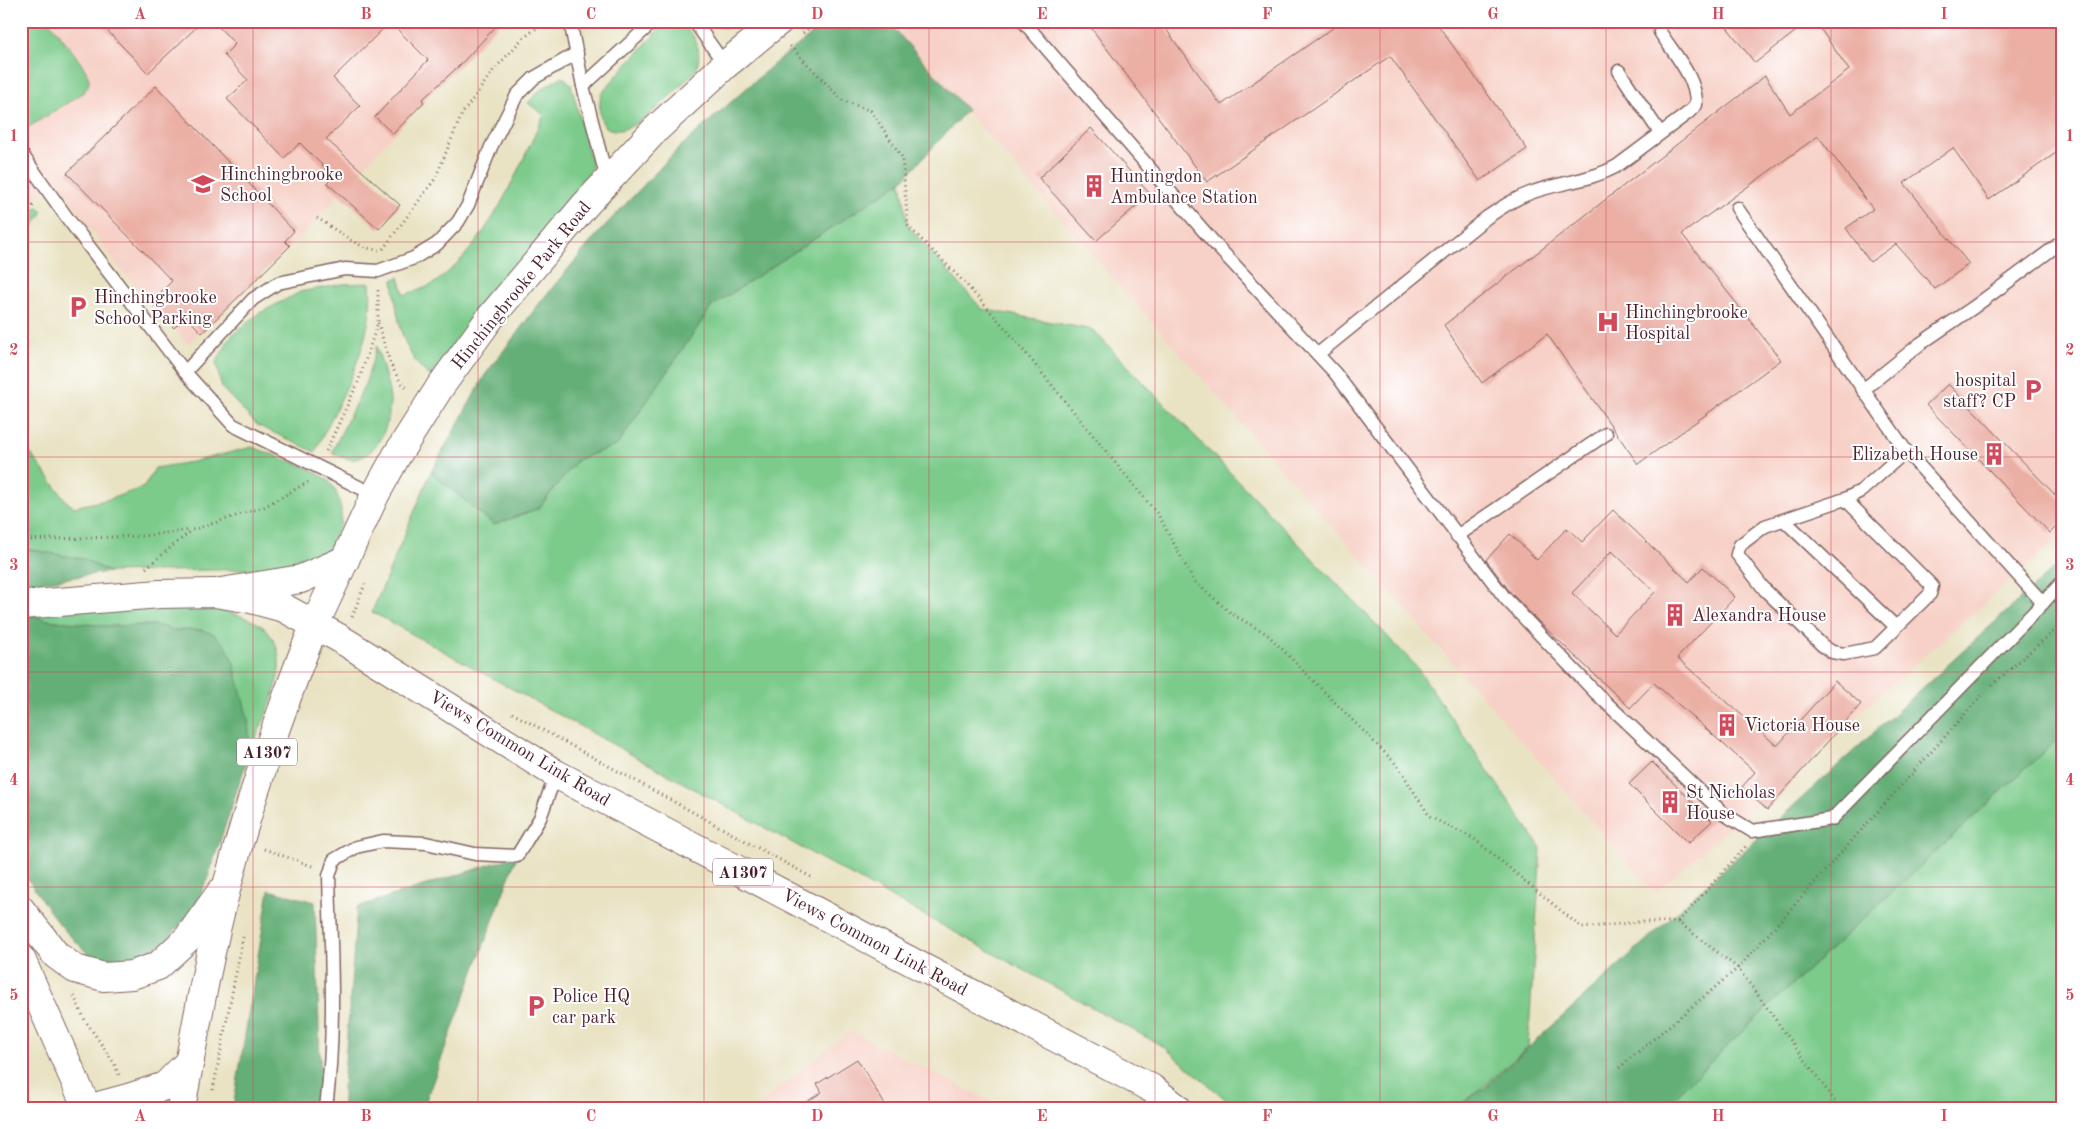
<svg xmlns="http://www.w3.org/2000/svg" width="2084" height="1129" font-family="'Old Standard TT',serif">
  <rect width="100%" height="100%" fill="#fff"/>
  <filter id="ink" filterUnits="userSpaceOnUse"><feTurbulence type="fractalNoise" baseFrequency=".02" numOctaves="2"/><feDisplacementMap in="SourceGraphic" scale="10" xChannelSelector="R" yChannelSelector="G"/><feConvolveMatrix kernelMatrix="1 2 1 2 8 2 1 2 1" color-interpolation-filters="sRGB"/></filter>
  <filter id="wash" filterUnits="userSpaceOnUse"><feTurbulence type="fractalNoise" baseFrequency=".0096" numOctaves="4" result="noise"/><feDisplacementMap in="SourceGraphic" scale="20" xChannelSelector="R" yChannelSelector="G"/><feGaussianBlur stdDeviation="1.12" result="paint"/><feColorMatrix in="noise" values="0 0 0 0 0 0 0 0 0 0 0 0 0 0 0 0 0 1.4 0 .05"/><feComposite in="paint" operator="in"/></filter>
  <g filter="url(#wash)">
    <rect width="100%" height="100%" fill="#e9e3c4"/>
    <g fill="#f7d1c7">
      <path d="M21,21H501L445,78L300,237L188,344L116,264L57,181L21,209Z"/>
      <path d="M887,21H2063V534L1655,893Z"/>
      <path d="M850,1031L1004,1108H755Z"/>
    </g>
    <g fill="#7bcb8b" stroke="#62755b">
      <path d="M30,21H49C57,32 88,68 89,80C89,86 86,89 83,93L24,130L21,129V28Z"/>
      <path d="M678,23C696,32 703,50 696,70C681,84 626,149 604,125C599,119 599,102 601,95C603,90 654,34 660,29C665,25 672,24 678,23Z"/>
      <path d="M561,77L566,79L571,84L591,161L592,169L590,177L430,376C400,353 397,314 393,280L399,277L404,295C414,291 428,288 436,282C491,241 515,175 544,115L528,103L540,90Z"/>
      <path d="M901,182L908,226L982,309L1093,330L1416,666L1541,848L1528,1047L1477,1092L1456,1108H1236L1164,1047L372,612L431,472L494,525L539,508L577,460L617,445L712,306Z"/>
      <path d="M38,207L42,210L41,215L21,242V220L30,211Z"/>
      <path d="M370,283C376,342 339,401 315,452L257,425L222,388L216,363L231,336L258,314L300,292L343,284Z"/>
      <path d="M377,346C381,363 388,381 390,399C391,418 382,446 364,456C353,462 343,459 332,452L366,382Z"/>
      <path d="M21,441L68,503L74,507L110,499L144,487L155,468L192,462L252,447L306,467L327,479L334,488L338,497L341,509V523L329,549L318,557L300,564L271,569L109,572L97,567L21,548Z"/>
      <path d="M194,605C212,609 249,615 263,627C300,659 264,716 250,751L248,720L242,700L201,630H175L154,625L107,626L46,620L21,612Z"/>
      <path d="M2063,734V1108H1663L1768,1007Z"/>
    </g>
    <g fill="#64af77" stroke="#576751">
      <path d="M710,21H746C735,28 720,31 710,21Z"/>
      <path d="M829,21H887L967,110L901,182L712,306L617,445L577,460L539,508L494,525L431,472L485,375L542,300L600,231L679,148L775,63Z"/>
      <path d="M21,548L84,559L109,572L21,585Z"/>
      <path d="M2063,560V734L1768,1007L1663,1108H1456L1484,1088Z"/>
      <path d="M21,612L46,620L107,626L154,625L175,630H201L214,634L226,646L234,664L248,720L250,751L208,877L194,910L164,942L146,953L127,960L91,958C85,950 79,945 72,938C52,918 37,892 21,869Z"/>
      <path d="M517,856L423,1108H343V1087L357,907Z"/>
      <path d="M269,890L315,902L321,1092L318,1108H233Z"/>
    </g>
    <g id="blocks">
      <g fill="#ebafa4" fill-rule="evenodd">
        <path d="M98,21H203L148,73Z"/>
        <path d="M213,21H501L460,65L422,100L424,102L393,134L375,117L428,60L390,22L333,78L360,106L326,139L400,205L379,229L327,183L333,176L300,143L284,158L227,99L248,80L224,55L235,44Z"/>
        <path d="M1086,21H1160L1221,105L1343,21H1435L1527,149L1480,181L1390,56L1207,182Z"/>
        <path d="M1722,21H1809L1755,63Z"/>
        <path d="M1815,21H2063V148L1989,200L1953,148L1904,183L1969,264L1935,289L1896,244L1870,262L1846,228L1873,209L1818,136L1682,234L1781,360L1638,464L1547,334L1482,383L1444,325L1765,76L1790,114L1849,70Z"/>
        <path d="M156,86L294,231L285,241L290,246L202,333L186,316L174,328L151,302L172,281L67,173Z"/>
        <path d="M1091,128L1150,194L1096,241L1039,178Z"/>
        <path d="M1948,384L2063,503V520L2050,533L1926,405Z"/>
        <path d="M1613,510L1689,582L1703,567L1735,597L1677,658L1777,746L1835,681L1861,704L1767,810L1742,787L1755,772L1654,683L1630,708L1538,621L1511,593L1486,560L1510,534L1537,560L1567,528L1582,542ZM1612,551L1655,592L1615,634L1572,593Z"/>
        <path d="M1652,762L1712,821L1688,843L1629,784Z"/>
        <path d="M857,1059L887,1108H797L822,1092L817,1084Z"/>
      </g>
    </g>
  </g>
  <g filter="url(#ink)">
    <use href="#blocks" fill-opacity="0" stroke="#826461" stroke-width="1"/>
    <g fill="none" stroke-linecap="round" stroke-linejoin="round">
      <defs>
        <g id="lane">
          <path d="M570,21L583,86"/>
          <path d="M694,21L725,65"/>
          <path d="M1023,21L1215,244L1335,373L1505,598L1597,694L1724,814L1752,831L1832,819L2043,603L1906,451L1737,208"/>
          <path d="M1619,71L1660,133"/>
          <path d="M21,153L68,219L185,372L233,425L375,495"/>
          <path d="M607,180L583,86L654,21"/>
          <path d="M1318,354L1486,218C1501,208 1515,198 1533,192C1561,182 1590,181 1617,166L1688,113L1696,105C1697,78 1674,54 1660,32"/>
          <path d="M185,372L253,299L278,283L345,269L378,271L414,258L437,244L458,222L468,205L491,147L517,95L534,78L577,53"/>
          <path d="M1863,390L1920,344L1974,307L2063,241"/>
          <path d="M1845,499L1932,586L1930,594L1875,648L1844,654L1832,652L1823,646L1765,590L1737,554L1740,545L1765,526L1845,499L1861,491L1906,451"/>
          <path d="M1785,521L1896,627"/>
          <path d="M1457,536L1606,434"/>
          <path d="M2043,603L2063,581"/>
          <path d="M326,1108C336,1031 331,953 329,876L334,860L356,847L383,841L426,843L475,854L517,856L540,818L556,774"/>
        </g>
        <g id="secondary">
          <path d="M221,592L301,579L345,560"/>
          <path d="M315,624L375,495L397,455L440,387L490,318L585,205L655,130L725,65L779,21"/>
        </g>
        <g id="primary">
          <path d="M21,605L160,594L215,593L251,599L284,608L339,638L556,774L1151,1088L1177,1108"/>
          <path d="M21,910L56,955L75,969L104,977L132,975L158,966L188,938L221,892"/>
          <path d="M21,959L87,1108"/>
          <path d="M91,1108L128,1098L165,1086L190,1061"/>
          <path d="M181,1108C195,1032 208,956 228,882C252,794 281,708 315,624"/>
        </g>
      </defs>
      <use href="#lane" stroke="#826461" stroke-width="15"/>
      <use href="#secondary" stroke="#826461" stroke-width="30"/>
      <use href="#primary" stroke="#826461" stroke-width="30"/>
      <g stroke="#826461" stroke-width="3" stroke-dasharray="1 4" stroke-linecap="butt">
        <path d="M803,33L818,21"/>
        <path d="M790,46L842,100L871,111L902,157L908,226L963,281L1006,329L1159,516L1194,581L1232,614L1267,634L1397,765L1430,817L1473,838L1582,928L1638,922H1678L1738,968L1840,1108"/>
        <path d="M21,216L36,203"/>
        <path d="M317,218C336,229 357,249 379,250"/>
        <path d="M383,249L435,179L462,114L493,71L521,40L546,21"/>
        <path d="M378,323C385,344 390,375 408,389"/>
        <path d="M326,451L359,380L378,322V290"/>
        <path d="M21,540L143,536L190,530"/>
        <path d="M146,568L192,530L264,507L308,482"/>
        <path d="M352,617L365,584"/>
        <path d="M1992,685L2063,623"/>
        <path d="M512,713L811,877"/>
        <path d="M264,849L312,866"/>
        <path d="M1678,922L1746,846"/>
        <path d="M74,996L85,1020L114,1063L119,1075"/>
        <path d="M1619,1068L1738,968L1982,695"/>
        <path d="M213,1090L243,937"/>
      </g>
      <use href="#lane" stroke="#fff" stroke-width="12"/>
      <use href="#secondary" stroke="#fff" stroke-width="28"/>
      <use href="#primary" stroke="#fff" stroke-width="28"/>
    </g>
  </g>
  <path fill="none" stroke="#d1495b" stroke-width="1" stroke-opacity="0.55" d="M253,21V1108M478,21V1108M704,21V1108M929,21V1108M1155,21V1108M1380,21V1108M1606,21V1108M1831,21V1108M21,242H2063M21,457H2063M21,672H2063M21,887H2063"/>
  <defs>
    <symbol id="school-bare" viewBox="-9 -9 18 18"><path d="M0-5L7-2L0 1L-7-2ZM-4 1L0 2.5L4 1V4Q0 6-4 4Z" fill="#d1495b" stroke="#fff" stroke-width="2.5" paint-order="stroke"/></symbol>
    <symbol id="building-bare" viewBox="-9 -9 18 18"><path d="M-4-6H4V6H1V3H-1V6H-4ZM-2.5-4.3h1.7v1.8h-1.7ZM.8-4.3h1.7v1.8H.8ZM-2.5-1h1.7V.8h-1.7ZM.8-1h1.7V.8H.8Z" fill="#d1495b" stroke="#fff" stroke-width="2.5" paint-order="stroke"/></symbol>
    <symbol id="parking-bare" viewBox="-9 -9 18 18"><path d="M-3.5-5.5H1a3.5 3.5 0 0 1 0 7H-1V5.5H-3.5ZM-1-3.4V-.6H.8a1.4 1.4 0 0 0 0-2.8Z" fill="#d1495b" stroke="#fff" stroke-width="2.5" paint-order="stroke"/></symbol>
    <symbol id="hospital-bare" viewBox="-9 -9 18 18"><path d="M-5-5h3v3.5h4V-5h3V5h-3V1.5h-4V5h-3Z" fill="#d1495b" stroke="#fff" stroke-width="2.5" paint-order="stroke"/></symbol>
  </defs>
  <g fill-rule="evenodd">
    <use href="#school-bare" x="187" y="168" width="32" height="32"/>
    <use href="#building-bare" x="1078" y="170" width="32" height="32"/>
    <use href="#parking-bare" x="62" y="291" width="32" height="32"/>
    <use href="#hospital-bare" x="1592" y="306" width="32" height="32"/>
    <use href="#parking-bare" x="2017" y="374" width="32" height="32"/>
    <use href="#building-bare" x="1978" y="438" width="32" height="32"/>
    <use href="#building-bare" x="1659" y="599" width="32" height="32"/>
    <use href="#building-bare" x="1711" y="709" width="32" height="32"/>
    <use href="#building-bare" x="1654" y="786" width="32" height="32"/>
    <use href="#parking-bare" x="520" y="990" width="32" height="32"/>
  </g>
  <g text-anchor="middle" stroke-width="4" stroke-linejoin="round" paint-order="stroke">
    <g fill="#fff" stroke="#80626b" stroke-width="1">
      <rect x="237" y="738.5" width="60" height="27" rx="4"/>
      <rect x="713" y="858.5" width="60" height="27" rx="4"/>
    </g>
    <g font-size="16" font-weight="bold" fill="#4a1f2b">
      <text x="267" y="758">A1307</text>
      <text x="743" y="878">A1307</text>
    </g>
    <g font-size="18" fill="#4a1f2b" stroke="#fff" text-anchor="start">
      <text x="220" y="180">Hinchingbrooke<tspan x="220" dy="21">School</tspan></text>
      <text x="1110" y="182">Huntingdon<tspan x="1110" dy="21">Ambulance Station</tspan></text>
      <text x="94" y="303">Hinchingbrooke<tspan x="94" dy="21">School Parking</tspan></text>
      <text x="1625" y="318">Hinchingbrooke<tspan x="1625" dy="21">Hospital</tspan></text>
      <text x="2016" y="386" text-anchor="end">hospital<tspan x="2016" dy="21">staff? CP</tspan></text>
      <text x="1978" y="460" text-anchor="end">Elizabeth House</text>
      <text x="1692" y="621">Alexandra House</text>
      <text x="1744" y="731">Victoria House</text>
      <text x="1686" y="798">St Nicholas<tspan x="1686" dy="21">House</tspan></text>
      <text x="552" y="1002">Police HQ<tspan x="552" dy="21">car park</tspan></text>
    </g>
    <g font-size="18" fill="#4a1f2b" stroke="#fff">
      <text transform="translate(521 285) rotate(-51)" y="6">Hinchingbrooke Park Road</text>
      <text transform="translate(520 748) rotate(31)" y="6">Views Common Link Road</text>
      <text transform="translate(875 942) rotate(28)" y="6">Views Common Link Road</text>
    </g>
  </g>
  <rect width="2084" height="1129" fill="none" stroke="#fff" stroke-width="55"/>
  <rect x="28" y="28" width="2028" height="1074" fill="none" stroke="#d1495b" stroke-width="2"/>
  <g font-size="16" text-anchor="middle" font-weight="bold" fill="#d1495b">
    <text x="140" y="19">A</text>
    <text x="366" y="19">B</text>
    <text x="591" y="19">C</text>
    <text x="817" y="19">D</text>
    <text x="1042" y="19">E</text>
    <text x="1267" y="19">F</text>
    <text x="1493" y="19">G</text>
    <text x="1718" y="19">H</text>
    <text x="1944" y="19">I</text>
    <text x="14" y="141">1</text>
    <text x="2070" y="141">1</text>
    <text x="14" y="355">2</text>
    <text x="2070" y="355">2</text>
    <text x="14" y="570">3</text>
    <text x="2070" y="570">3</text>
    <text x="14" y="785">4</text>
    <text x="2070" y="785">4</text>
    <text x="14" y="1000">5</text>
    <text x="2070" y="1000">5</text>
    <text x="140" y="1121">A</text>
    <text x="366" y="1121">B</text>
    <text x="591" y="1121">C</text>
    <text x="817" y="1121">D</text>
    <text x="1042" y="1121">E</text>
    <text x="1267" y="1121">F</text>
    <text x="1493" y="1121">G</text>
    <text x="1718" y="1121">H</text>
    <text x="1944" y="1121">I</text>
  </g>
</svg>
